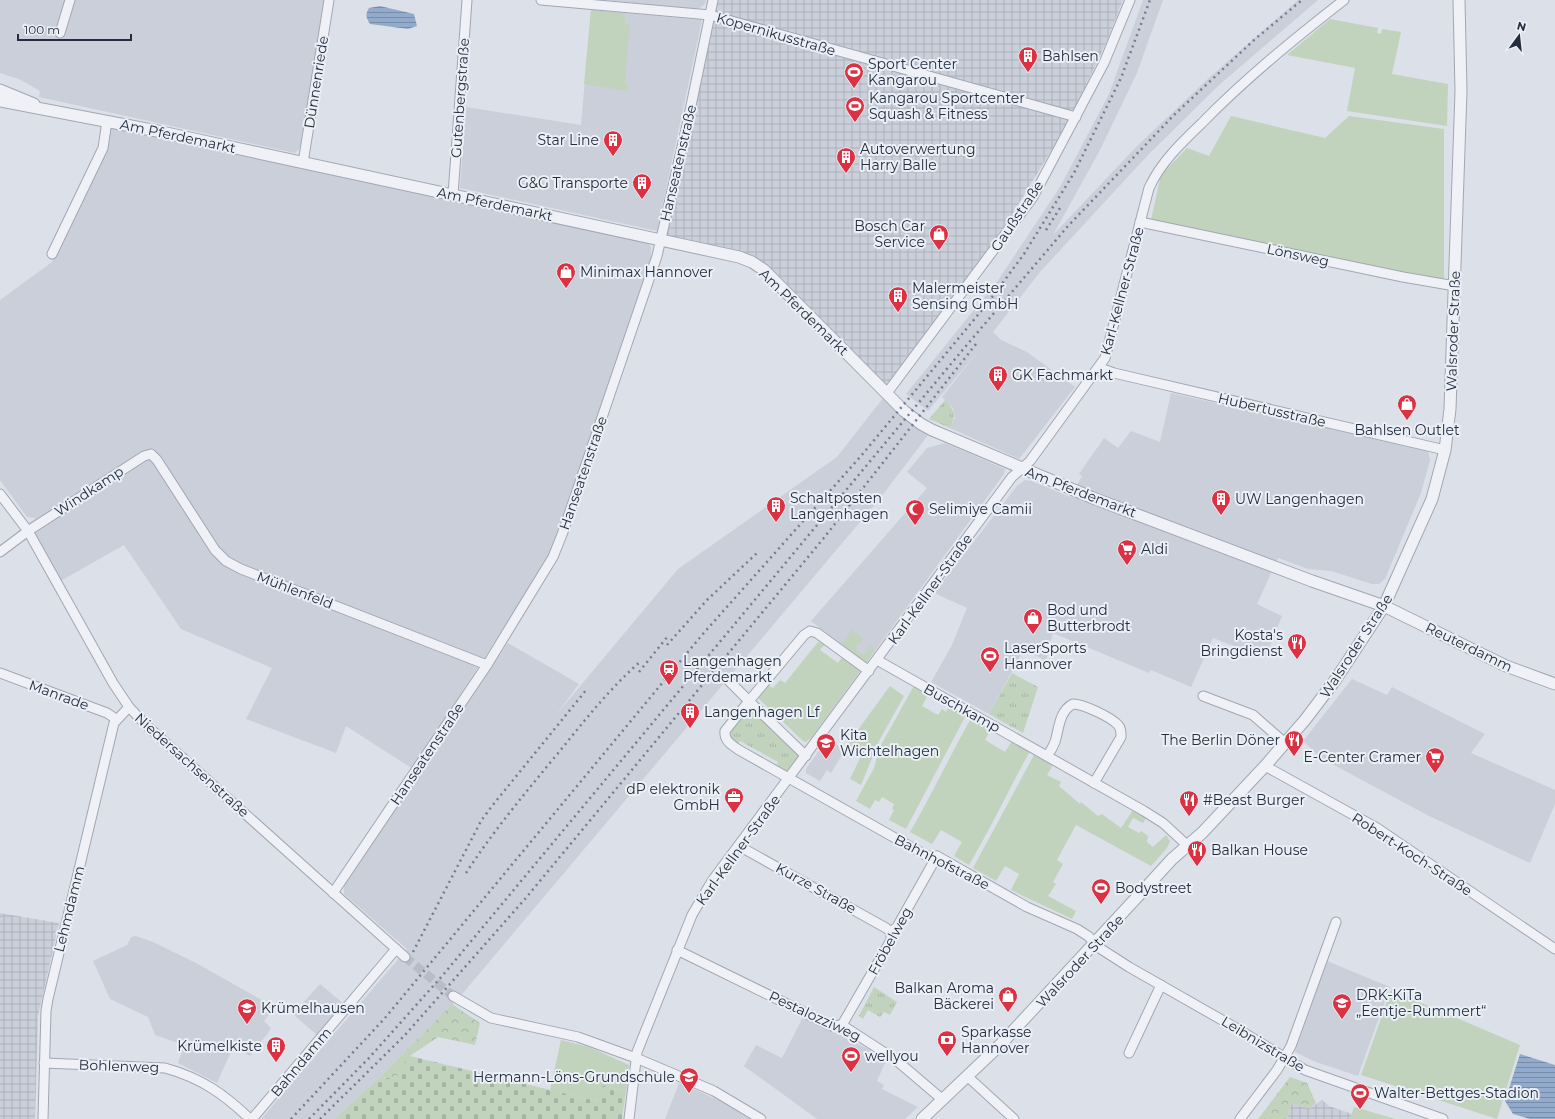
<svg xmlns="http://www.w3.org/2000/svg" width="1555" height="1119" font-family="Montserrat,sans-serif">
  <defs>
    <pattern id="industrial-grid" width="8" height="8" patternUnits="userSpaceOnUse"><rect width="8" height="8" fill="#cacfda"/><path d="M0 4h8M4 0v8" fill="none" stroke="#adb2bc"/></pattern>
    <pattern id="forest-crowns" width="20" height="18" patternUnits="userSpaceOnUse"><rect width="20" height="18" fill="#c1d3bc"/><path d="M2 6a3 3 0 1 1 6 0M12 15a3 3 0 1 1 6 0" fill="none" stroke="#a6b5a3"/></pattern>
    <pattern id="cemetery-stones" width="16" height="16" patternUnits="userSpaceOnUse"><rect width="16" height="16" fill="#c1d3bc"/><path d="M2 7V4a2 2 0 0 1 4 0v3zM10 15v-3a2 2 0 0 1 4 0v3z" fill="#a6b5a3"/></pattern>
    <pattern id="park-tufts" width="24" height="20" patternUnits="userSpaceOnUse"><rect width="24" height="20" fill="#c1d3bc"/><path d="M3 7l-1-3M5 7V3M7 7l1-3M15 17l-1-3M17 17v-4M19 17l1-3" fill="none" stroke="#a6b5a3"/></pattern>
    <pattern id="water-rules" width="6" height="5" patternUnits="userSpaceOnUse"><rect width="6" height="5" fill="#92abcc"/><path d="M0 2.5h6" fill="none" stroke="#778ca7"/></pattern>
  </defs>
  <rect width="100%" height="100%" fill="#dce0e8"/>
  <g fill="#cacfda">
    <path d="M0,0H325L300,148L295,153L39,97L40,91L19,79L0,73Z"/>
    <path d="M604,0H706L705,4L698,9Z"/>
    <path d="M1143,0H1163L1137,73L1100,150L1053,235L1137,146L1211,76L1298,0H1318L1219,85L1148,155L1040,272L993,332L1001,340L1027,352L1075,387L1019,459L950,428L955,417L953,408L942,397L979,350L928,411L906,394L999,279L1060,187L1109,94Z"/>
    <path d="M591,10L702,20L657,231L460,188L466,107L581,125Z"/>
    <path d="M108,127L646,241L651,247V261L557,539L548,558L413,769L346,726L336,753L246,719L272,668L181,629L124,545L57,583L24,526L36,518L27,517L0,480V300L52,262Z"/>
    <path d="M887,393L932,430L881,497L463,993L380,1077L334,1119H261L407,949L344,894V882L508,643L579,684L556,715L678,569L837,457Z"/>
    <path d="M1171,393L1428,451L1430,460L1421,493L1385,579L1379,584H1372L1331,571L1308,569L1278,558L1257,604L1282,616L1265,658L1213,638L1191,687L1151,670L1149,673L1053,633L1046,661L1024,649L989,714L931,682L951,647L967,608L934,593L1017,486L1025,480L1032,481L1070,497L1082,476L1079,474L1104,438L1118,448L1131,431L1160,442Z"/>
    <path d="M945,443L1005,469L1004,474L866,663L811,621L927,488L907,472L927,448Z"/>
    <path d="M1352,679L1387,695L1392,687L1485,734L1471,753L1555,790V804L1530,863L1429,816L1321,758L1303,741Z"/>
    <path d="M828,738L845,750L831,773L827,770L820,781L806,773V769Z"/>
    <path d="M136,936L153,942L196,963L274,1007L264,1021L271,1028L268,1033L250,1056L234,1045L217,1083L178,1063L184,1045L155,1035L148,1017L110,999L93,961L127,945L131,937Z"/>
    <path d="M1327,961L1390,987L1358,1076L1316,1062L1295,1052Z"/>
    <path d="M320,984L345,1005L318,1036L293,1014Z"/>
    <path d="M803,1017L887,1058L877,1081L884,1085L882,1089L918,1107L905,1119H817L744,1066L756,1045L782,1058Z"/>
    <path d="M679,1083L728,1104L750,1119H665Z"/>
  </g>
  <g fill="url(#industrial-grid)">
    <path d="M713,0H1123L1107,41L1068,123L1001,233L887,393L752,262L660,241Z"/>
    <path d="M0,913L59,923L38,1016L35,1119H0Z"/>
    <path d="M1322,1100L1329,1106L1352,1114L1350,1119H1287L1291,1104L1310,1108Z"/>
  </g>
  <g fill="#c1d3bc">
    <path d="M591,10L625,13V23L630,25L625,81L627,84V91L584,84Z"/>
    <path d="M1330,19L1378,28L1377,33L1381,34L1382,29L1401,32L1392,74L1448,84L1447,126L1347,111L1355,68L1287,55Z"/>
    <path d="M1231,116L1325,138L1349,116L1444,129V280L1151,220L1161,175L1187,148L1209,156Z"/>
    <path d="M852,630L863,638L859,645H856L857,652L864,655L870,646L875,650L866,663L842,644Z"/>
    <path d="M818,642L825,644L820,650L838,663L844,655L862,669L811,738L806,742L803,741L757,697L768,685L773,688L780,680L785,683Z"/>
    <path d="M915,684L929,693L922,706L938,715L942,709L946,712L949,706L966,715L906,829L889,820L894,810L892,809L894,804L882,797L879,802L875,800L870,809L856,801L874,768L881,745Z"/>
    <path d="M890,686L904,696L879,741L861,785L850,779L862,754L847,745Z"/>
    <path d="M971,718L991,729L985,740L1005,752L1012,741L1030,751C1009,789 991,828 969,865L954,856L962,842L941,830L932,844L910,832C932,794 950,756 971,718Z"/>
    <path d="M1034,755L1053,765L1047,775L1061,782L1059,786L1080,804L1081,802L1098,816L1102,814L1121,828L1133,810L1146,818L1143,823L1133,818L1128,827L1139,833L1141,831L1148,836L1147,842L1153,847L1166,835L1170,841L1167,848L1151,866L1076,825L1057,860L1063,864L1053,882L1056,884L1048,896L1076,911L1072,919L1011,890L1019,874L1005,866L996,881L973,868Z"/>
    <path d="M1391,990L1520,1045L1497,1119L1361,1075Z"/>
    <path d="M561,1040L589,1047L629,1065L626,1091L600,1085L596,1101L550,1090Z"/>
    <path d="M1354,1107L1396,1119H1350Z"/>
  </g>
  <g fill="url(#forest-crowns)">
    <path d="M452,1004L480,1023L475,1045L438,1037L410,1056L397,1079L380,1077Z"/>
    <path d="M1290,1077L1307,1083L1316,1103L1310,1108L1291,1104L1287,1119H1258Z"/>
  </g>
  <path fill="url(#cemetery-stones)" d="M410,1056L596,1101L600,1085L626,1091L622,1119H334L380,1077L397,1079L398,1071Z"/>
  <g fill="url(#park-tufts)">
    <path d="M945,400C955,409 956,416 950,428L929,419Z"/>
    <path d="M1012,673L1038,687L1023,733L989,714Z"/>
    <path d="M751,708L800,756L791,769L784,771L776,766L778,762L740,741L737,745L733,741L730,732Z"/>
    <path d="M874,987L897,1002L890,1015L884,1012L880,1017L868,1010L863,1019L859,1016Z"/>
  </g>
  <g fill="url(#water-rules)">
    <path d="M380,6L414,14L417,26L408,29L370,24C366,18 365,14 369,8Z"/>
    <path d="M1520,1054L1555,1065V1119H1530L1513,1114L1505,1101Z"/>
  </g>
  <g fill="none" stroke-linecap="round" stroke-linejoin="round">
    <path stroke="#b7bcc6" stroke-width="9" stroke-dasharray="9 4.5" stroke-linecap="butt" d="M405,957L453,996"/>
    <defs>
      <g id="minor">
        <path d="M541,0L710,15L1076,117"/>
        <path d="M60,33L70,0"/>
        <path d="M303,163L329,0"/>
        <path d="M453,195L467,0"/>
        <path d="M1140,222L1403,277L1455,286"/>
        <path d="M52,254L103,148L107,121"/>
        <path d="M1100,368L1114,373L1445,450"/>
        <path d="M887,393L1033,197L1104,63L1130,0"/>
        <path d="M0,494L28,531L113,683L129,707L146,725L405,957"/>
        <path d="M0,552L28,531L144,456L151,454L157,460L215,550L226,561L241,569L487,665"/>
        <path d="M877,660L1144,811L1163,823L1188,846"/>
        <path d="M0,673L107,713L116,719"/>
        <path d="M728,680L749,701L804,635L810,631L817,633L869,671"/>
        <path d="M1203,696L1253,715L1285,743"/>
        <path d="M806,756L749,701L725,731C724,741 732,745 739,750L927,856H937L1027,907L1077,929L1088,936L1101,949L1129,967L1236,1028L1305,1070L1443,1119"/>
        <path d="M1047,756C1050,752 1053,747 1055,742C1059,729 1059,711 1073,704C1083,704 1111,717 1118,725C1121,728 1121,732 1121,737L1094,783"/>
        <path d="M1265,766L1377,828L1555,949"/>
        <path d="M739,846L886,928L891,932"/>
        <path d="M333,893L487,665L553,557L563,532L657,256L687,125L713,0"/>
        <path d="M891,932L897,927L937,856"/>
        <path d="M677,950L832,1026L842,1025L896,1060L943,1100"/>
        <path d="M453,996L491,1018L578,1037L636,1058L714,1091L761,1119"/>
        <path d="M842,1025L891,940V932"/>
        <path d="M1129,1053L1161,985"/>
        <path d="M44,1063L165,1068C201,1078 224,1094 250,1119"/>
        <path d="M967,1076L1014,1119"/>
        <path d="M43,1119L46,1011L48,999L114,723L129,707"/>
        <path d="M252,1119L396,949"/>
        <path d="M629,1119L637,1052L692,915L712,881L1012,477L1030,461L1105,358L1149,188C1161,162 1181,143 1202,123C1246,78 1294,39 1344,0"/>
        <path d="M1240,1119L1277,1070L1291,1046L1336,922"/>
      </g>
      <g id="tertiary">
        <path d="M0,90L34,104"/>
        <path d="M0,101L157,131L739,257L752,262L764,270L904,411L921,424L932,430L1093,498L1312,581L1384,606L1506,666L1555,684"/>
        <path d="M922,1119L1000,1045L1151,882L1172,859L1202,833L1265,766L1305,720L1336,679L1384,606L1432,499L1445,450L1450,409L1461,91L1459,0"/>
      </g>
    </defs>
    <use href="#minor" stroke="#a1a7b2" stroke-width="11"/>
    <use href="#tertiary" stroke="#a1a7b2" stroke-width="13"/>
    <use href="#minor" stroke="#eff1f6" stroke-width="9"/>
    <use href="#tertiary" stroke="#eff1f6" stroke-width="11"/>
    <g stroke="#747e93" stroke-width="2.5" stroke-dasharray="2 4" stroke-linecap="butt">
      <path d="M1046,230L1062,205"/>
      <path d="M667,645L707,600L757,553"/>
      <path d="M639,672L668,636"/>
      <path d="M466,873C494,830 526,792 559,752C585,720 610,688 641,661"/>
      <path d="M413,952L481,821L492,806L587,689"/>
      <path d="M291,1119L385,1018L702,635L861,456L987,304L1024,254L1074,173L1121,78L1150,0"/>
      <path d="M309,1119L369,1058L443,975L960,353L1068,226L1174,115L1254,40L1302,0"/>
      <path d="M320,1119L405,1035L525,899L823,539L976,344"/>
    </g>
  </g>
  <defs>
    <symbol id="building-pin" viewBox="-11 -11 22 30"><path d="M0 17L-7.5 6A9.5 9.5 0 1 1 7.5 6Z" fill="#dc3142" stroke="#ebeff6"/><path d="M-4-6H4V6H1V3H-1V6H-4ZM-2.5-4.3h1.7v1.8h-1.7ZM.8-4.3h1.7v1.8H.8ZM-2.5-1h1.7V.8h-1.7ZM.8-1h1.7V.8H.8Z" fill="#fff"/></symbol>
    <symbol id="stadium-pin" viewBox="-11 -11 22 30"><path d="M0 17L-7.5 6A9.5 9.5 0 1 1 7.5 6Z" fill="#dc3142" stroke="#ebeff6"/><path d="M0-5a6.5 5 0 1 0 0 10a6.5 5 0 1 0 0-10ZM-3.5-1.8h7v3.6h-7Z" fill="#fff"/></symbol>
    <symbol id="shop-pin" viewBox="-11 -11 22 30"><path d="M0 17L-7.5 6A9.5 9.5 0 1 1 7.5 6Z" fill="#dc3142" stroke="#ebeff6"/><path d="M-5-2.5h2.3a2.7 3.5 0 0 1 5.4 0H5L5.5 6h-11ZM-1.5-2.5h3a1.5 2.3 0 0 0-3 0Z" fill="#fff"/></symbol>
    <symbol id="mosque-pin" viewBox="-11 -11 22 30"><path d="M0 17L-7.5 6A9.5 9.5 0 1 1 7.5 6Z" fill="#dc3142" stroke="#ebeff6"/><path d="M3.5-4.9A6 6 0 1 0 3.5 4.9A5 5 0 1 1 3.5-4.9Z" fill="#fff"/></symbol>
    <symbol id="supermarket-pin" viewBox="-11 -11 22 30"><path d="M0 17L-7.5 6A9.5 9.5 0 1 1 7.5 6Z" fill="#dc3142" stroke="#ebeff6"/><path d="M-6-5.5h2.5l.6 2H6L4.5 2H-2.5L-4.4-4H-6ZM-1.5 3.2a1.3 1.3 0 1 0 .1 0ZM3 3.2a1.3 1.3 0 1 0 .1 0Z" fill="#fff"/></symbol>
    <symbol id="restaurant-pin" viewBox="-11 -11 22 30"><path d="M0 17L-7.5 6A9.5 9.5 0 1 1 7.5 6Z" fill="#dc3142" stroke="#ebeff6"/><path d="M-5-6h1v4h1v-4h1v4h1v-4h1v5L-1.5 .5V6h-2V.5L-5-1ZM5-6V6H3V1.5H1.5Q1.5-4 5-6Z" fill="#fff"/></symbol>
    <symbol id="station-pin" viewBox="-11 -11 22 30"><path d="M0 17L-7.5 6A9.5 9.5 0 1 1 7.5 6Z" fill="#dc3142" stroke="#ebeff6"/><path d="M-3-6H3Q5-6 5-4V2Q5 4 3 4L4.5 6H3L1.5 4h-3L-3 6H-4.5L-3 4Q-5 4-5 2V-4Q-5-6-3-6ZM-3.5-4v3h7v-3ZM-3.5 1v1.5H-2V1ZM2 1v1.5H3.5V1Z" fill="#fff"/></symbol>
    <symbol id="school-pin" viewBox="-11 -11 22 30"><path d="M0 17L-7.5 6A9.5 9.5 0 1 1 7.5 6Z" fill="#dc3142" stroke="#ebeff6"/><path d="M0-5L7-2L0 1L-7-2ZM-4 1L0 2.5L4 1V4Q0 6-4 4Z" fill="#fff"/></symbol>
    <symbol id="office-pin" viewBox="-11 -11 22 30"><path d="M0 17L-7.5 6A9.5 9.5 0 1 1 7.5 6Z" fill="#dc3142" stroke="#ebeff6"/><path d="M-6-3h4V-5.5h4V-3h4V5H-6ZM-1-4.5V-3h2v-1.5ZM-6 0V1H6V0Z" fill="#fff"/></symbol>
    <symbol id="bank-pin" viewBox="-11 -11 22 30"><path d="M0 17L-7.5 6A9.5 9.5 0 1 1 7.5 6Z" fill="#dc3142" stroke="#ebeff6"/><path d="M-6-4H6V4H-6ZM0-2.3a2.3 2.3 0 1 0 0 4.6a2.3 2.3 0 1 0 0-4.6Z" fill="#fff"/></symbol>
  </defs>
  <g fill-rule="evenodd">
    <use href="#building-pin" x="1017" y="45" width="22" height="30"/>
    <use href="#stadium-pin" x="843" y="61" width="22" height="30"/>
    <use href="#stadium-pin" x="844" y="95" width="22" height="30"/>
    <use href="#building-pin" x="602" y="129" width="22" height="30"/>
    <use href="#building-pin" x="835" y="146" width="22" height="30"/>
    <use href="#building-pin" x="631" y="172" width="22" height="30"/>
    <use href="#shop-pin" x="928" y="223" width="22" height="30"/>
    <use href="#shop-pin" x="555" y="261" width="22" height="30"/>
    <use href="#building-pin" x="887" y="285" width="22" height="30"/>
    <use href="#building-pin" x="987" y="364" width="22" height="30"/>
    <use href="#shop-pin" x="1396" y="393" width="22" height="30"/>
    <use href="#building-pin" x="1210" y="488" width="22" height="30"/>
    <use href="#building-pin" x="765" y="495" width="22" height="30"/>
    <use href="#mosque-pin" x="904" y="498" width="22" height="30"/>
    <use href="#supermarket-pin" x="1116" y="538" width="22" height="30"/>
    <use href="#shop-pin" x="1022" y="607" width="22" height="30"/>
    <use href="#restaurant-pin" x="1286" y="632" width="22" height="30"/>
    <use href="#stadium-pin" x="979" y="645" width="22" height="30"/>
    <use href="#station-pin" x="658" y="658" width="22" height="30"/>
    <use href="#building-pin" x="679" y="701" width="22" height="30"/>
    <use href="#restaurant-pin" x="1283" y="729" width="22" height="30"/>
    <use href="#school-pin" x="815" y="732" width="22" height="30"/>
    <use href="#supermarket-pin" x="1424" y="746" width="22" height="30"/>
    <use href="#office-pin" x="723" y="786" width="22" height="30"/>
    <use href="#restaurant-pin" x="1178" y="789" width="22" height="30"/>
    <use href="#restaurant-pin" x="1186" y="839" width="22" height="30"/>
    <use href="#stadium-pin" x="1090" y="877" width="22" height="30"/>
    <use href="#shop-pin" x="997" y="985" width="22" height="30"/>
    <use href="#school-pin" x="1331" y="992" width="22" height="30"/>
    <use href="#school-pin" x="236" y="997" width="22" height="30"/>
    <use href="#bank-pin" x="936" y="1029" width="22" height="30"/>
    <use href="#building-pin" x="265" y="1035" width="22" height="30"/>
    <use href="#stadium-pin" x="840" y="1045" width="22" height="30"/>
    <use href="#school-pin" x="678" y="1066" width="22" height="30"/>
    <use href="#stadium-pin" x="1349" y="1082" width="22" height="30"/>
  </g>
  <g text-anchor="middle" stroke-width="4" stroke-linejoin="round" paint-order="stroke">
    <g font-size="14" fill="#242d40" stroke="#ebeff6">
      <text transform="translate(776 34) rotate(16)" y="5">Kopernikusstraße</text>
      <text transform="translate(316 82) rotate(-81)" y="5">Dünnenriede</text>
      <text transform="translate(460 98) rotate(-86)" y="5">Gutenbergstraße</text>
      <text transform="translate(178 136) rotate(12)" y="5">Am Pferdemarkt</text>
      <text transform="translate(678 163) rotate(-77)" y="5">Hanseatenstraße</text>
      <text transform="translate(495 204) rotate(12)" y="5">Am Pferdemarkt</text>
      <text transform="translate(1017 216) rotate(-56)" y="5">Gaußstraße</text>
      <text transform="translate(1298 255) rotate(12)" y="5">Lönsweg</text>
      <text transform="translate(1122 291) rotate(-75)" y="5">Karl-Kellner-Straße</text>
      <text transform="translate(804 312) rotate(44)" y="5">Am Pferdemarkt</text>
      <text transform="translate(1453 331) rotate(-88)" y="5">Walsroder Straße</text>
      <text transform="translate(1272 410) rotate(13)" y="5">Hubertusstraße</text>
      <text transform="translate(583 473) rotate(-71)" y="5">Hanseatenstraße</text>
      <text transform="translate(89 491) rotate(-33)" y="5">Windkamp</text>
      <text transform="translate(1081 492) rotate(21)" y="5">Am Pferdemarkt</text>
      <text transform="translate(930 589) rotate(-54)" y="5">Karl-Kellner-Straße</text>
      <text transform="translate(295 590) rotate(21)" y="5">Mühlenfeld</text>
      <text transform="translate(1356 646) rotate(-57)" y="5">Walsroder Straße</text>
      <text transform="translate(1469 647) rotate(26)" y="5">Reuterdamm</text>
      <text transform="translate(59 695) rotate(20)" y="5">Manrade</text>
      <text transform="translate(962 708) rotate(29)" y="5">Buschkamp</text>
      <text transform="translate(427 754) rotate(-56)" y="5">Hanseatenstraße</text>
      <text transform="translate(192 765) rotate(42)" y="5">Niedersachsenstraße</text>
      <text transform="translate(738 850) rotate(-54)" y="5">Karl-Kellner-Straße</text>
      <text transform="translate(1412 854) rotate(33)" y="5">Robert-Koch-Straße</text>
      <text transform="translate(942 862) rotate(27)" y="5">Bahnhofstraße</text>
      <text transform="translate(816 888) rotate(29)" y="5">Kurze Straße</text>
      <text transform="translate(69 909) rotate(-76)" y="5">Lehmdamm</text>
      <text transform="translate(890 941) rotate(-61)" y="5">Fröbelweg</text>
      <text transform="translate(1080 961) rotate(-47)" y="5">Walsroder Straße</text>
      <text transform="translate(815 1016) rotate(25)" y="5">Pestalozziweg</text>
      <text transform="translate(1263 1044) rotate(31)" y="5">Leibnizstraße</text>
      <text transform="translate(301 1062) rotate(-50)" y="5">Bahndamm</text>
      <text transform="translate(119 1066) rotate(2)" y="5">Bohlenweg</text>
    </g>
    <g font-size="14" fill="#242d40" stroke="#ebeff6" text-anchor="start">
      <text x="1042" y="61">Bahlsen</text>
      <text x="868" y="69">Sport Center<tspan x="868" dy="16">Kangarou</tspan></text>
      <text x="869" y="103">Kangarou Sportcenter<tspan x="869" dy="16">Squash &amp; Fitness</tspan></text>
      <text x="599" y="145" text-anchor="end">Star Line</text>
      <text x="860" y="154">Autoverwertung<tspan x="860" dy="16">Harry Balle</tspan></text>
      <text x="628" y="188" text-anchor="end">G&amp;G Transporte</text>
      <text x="925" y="231" text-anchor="end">Bosch Car<tspan x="925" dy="16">Service</tspan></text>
      <text x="580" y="277">Minimax Hannover</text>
      <text x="912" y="293">Malermeister<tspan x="912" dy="16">Sensing GmbH</tspan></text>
      <text x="1012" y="380">GK Fachmarkt</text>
      <text x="1407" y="435" text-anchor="middle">Bahlsen Outlet</text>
      <text x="790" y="503">Schaltposten<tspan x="790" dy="16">Langenhagen</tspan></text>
      <text x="1235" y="504">UW Langenhagen</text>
      <text x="929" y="514">Selimiye Camii</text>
      <text x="1141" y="554">Aldi</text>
      <text x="1047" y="615">Bod und<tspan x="1047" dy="16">Butterbrodt</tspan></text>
      <text x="1283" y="640" text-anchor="end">Kosta's<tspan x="1283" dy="16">Bringdienst</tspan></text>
      <text x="1004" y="653">LaserSports<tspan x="1004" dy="16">Hannover</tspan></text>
      <text x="683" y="666">Langenhagen<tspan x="683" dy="16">Pferdemarkt</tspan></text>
      <text x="704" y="717">Langenhagen Lf</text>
      <text x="840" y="740">Kita<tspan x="840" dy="16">Wichtelhagen</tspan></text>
      <text x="1280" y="745" text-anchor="end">The Berlin Döner</text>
      <text x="1421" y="762" text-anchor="end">E-Center Cramer</text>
      <text x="720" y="794" text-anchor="end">dP elektronik<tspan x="720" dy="16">GmbH</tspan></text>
      <text x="1203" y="805">#Beast Burger</text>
      <text x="1211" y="855">Balkan House</text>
      <text x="1115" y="893">Bodystreet</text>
      <text x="994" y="993" text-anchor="end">Balkan Aroma<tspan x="994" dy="16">Bäckerei</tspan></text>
      <text x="1356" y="1000">DRK-KiTa<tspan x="1356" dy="16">„Eentje-Rummert“</tspan></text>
      <text x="261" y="1013">Krümelhausen</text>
      <text x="961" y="1037">Sparkasse<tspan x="961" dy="16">Hannover</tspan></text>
      <text x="262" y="1051" text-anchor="end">Krümelkiste</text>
      <text x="865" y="1061">wellyou</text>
      <text x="675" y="1082" text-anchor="end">Hermann-Löns-Grundschule</text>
      <text x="1374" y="1098">Walter-Bettges-Stadion</text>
    </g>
  </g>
  <g transform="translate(1519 36) rotate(15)" stroke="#ebeff6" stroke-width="3" paint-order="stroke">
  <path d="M0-3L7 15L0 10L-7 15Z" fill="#242d40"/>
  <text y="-6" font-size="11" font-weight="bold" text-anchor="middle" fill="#242d40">N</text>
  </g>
  <path d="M18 34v6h113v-6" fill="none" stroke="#242d40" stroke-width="2"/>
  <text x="24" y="34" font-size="12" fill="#242d40" stroke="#ebeff6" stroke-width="3" paint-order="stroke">100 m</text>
</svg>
